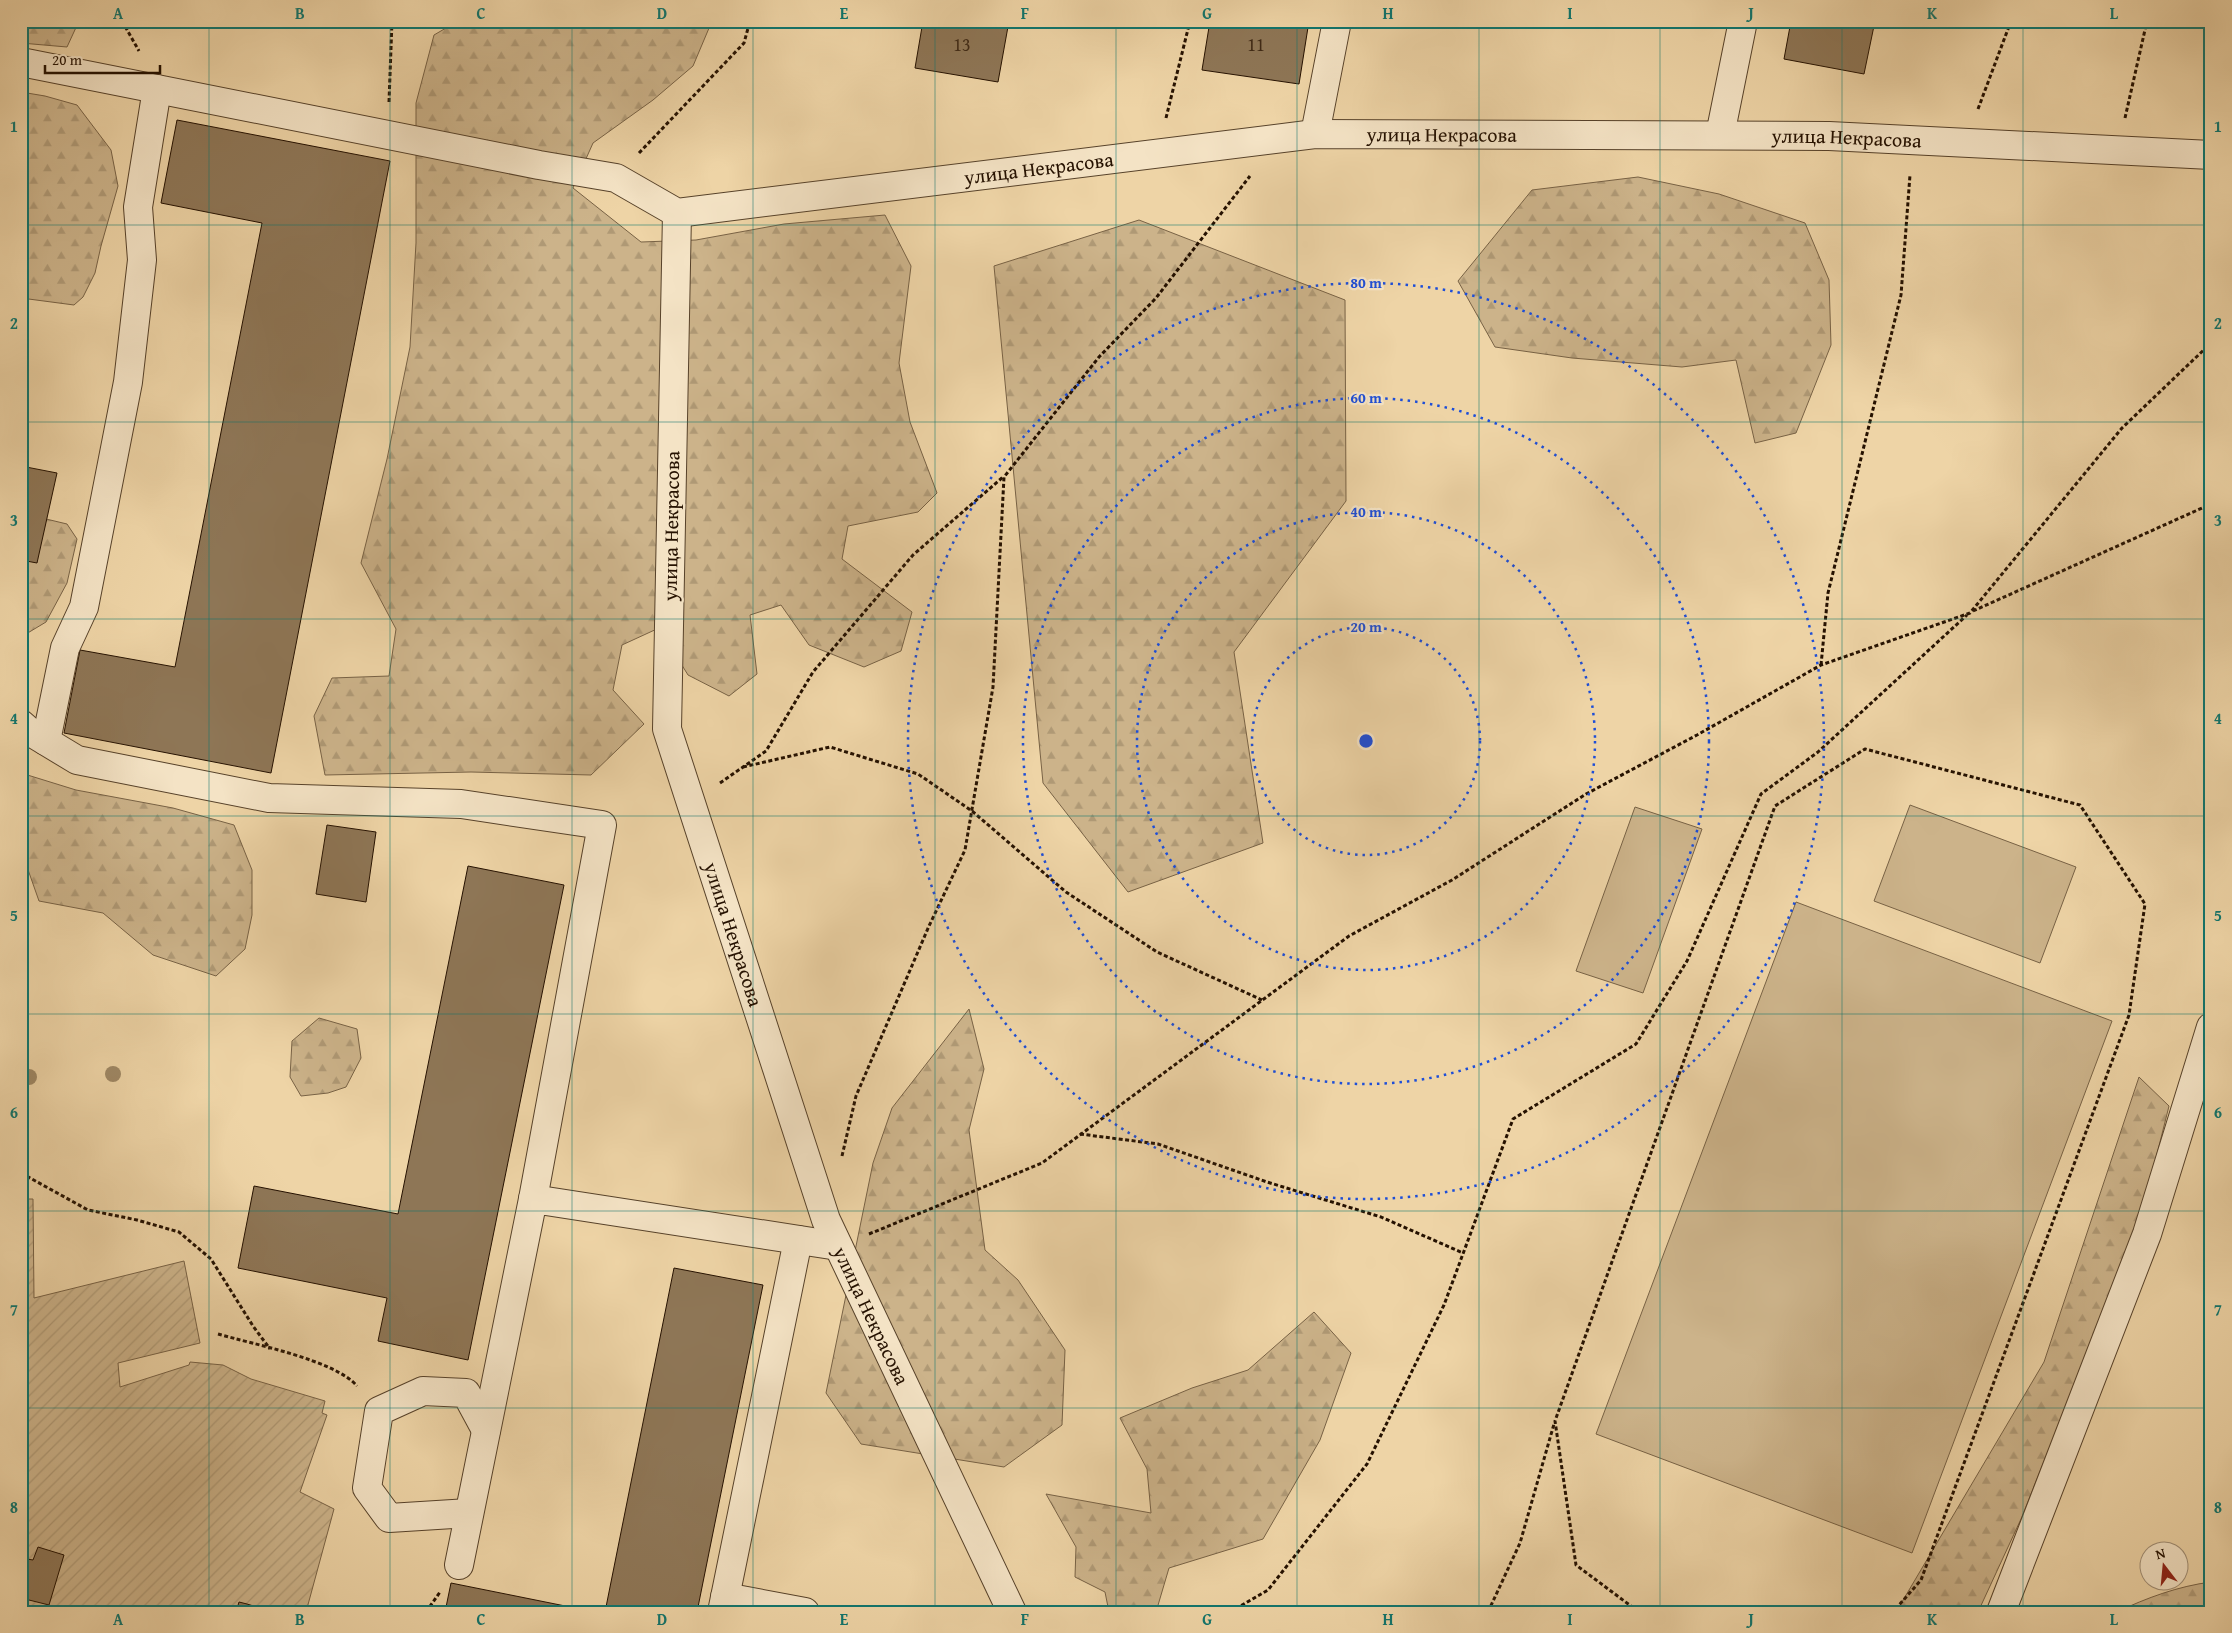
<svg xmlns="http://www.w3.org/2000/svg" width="2232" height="1633" font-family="'Gentium Book Plus',serif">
  <defs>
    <pattern id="forest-firs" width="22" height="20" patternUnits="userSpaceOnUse" patternTransform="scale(1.25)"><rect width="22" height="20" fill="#ccb38a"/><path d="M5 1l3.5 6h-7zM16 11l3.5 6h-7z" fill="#af9975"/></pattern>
    <pattern id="garden-furrows" width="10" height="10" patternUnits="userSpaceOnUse" patternTransform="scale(1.25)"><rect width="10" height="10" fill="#ccb38a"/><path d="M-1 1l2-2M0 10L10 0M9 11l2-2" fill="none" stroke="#af9975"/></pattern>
  </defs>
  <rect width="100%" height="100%" fill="#eed4a6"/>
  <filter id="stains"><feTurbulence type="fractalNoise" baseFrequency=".004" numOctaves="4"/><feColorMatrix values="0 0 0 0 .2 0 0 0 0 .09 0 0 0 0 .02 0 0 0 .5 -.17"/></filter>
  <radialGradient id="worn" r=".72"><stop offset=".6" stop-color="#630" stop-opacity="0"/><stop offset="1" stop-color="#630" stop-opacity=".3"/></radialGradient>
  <g fill="url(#forest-firs)" stroke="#786245">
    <path d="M21,21H79L67,47L21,43Z"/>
    <path d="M458,21H712L693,66L653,100L593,143L573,188L641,242L696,240L784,224L885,215L911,266L899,363L910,422L937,493L918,512L848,526L842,559L912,612L901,651L864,667L809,645L781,605L750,615L757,674L729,696L688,675L659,628L622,645L613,690L644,724L591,775L471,772L325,775L314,716L332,678L389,676L396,629L361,563L387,459L410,347L416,243V103L434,35Z"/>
    <path d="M21,92L45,96L77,105L111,150L118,186L101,246L95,273L83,297L74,305L21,298Z"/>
    <path d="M1638,177L1719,194L1805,223L1829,280L1831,345L1796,433L1755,443L1736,360L1682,367L1572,358L1495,347L1458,281L1532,190Z"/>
    <path d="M1139,220L1345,300L1346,501L1234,652L1263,843L1128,892L1043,783L994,266Z"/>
    <path d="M21,513L67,524L77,539L67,583L46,622L21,637Z"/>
    <path d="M21,773L76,790L173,808L234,825L252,870V915L245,949L216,976L153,955L103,913L39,901L26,864L21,865Z"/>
    <path d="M969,1009L984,1069L969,1130L985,1250L1018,1280L1065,1350L1062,1425L1004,1467L861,1444L826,1393L873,1163L892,1108Z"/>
    <path d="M319,1018L357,1029L361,1058L346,1087L328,1093L301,1096L290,1077L292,1041Z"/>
    <path d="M2139,1077L2169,1106L2140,1222L2021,1519L1978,1612H1896L2044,1362Z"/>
    <path d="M1314,1312L1351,1353L1320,1440L1263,1539L1169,1568L1156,1612H1109L1105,1592L1075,1577L1076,1547L1046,1494L1151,1513L1147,1469L1120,1418L1192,1388L1248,1370Z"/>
    <path d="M2211,1582V1612H2117C2146,1598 2179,1586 2211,1582Z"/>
  </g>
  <path fill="url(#garden-furrows)" stroke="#786245" d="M21,1199H33L34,1298L184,1261L200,1343L118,1363L120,1387L189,1365L190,1362L223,1365L251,1379L325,1401L322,1413L327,1415L300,1492L334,1509L306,1612H21Z"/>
  <g fill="#ccb38a" stroke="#786245">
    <path d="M1910,805L2076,867L2040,963L1874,901Z"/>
    <path d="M1635,807L1702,829L1643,993L1576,971Z"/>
    <path d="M1796,902L2112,1021L1912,1553L1596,1434Z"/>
  </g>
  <g fill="#8e7656" stroke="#251100">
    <path d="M923,21H1009L998,82L915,68Z"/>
    <path d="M1210,21H1309L1299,84L1202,70Z"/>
    <path d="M1791,21H1875L1864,74L1784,59Z"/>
    <path d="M177,120L390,161L271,773L64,733L80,650L175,667L262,223L161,203Z"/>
    <path d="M21,145H26L21,171Z"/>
    <path d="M21,466L57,473L37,563L21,560Z"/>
    <path d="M327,825L376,832L366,902L316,894Z"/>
    <path d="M468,866L564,885L468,1360L378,1341L387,1298L238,1268L254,1186L398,1214Z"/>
    <path d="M674,1268L763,1285L697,1612H605Z"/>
    <path d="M38,1547L64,1555L49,1605L21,1598V1558L33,1560Z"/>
    <path d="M451,1583L595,1612H445Z"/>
    <path d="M239,1602L247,1604L273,1612H236Z"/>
  </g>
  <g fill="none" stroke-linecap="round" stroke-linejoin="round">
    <defs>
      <g id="minor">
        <path id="s1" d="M21,62L539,165L616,178L677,213L1315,134L1829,136L2211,155"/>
        <path d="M1315,134L1337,21"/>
        <path d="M1720,135L1743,21"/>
        <path id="s2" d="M677,213L667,729L826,1220L1012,1612"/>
        <path d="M21,724L29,731L77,760L269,798L461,804L602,825L533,1199"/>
        <path d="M46,741L65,648L84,607L128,382L142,260L138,207L157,89"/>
        <path d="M469,1513L389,1518L367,1488L379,1411L423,1391L466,1393L486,1430"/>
        <path d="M459,1565L533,1199L838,1246"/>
        <path d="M725,1597L805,1612"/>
        <path d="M722,1612L798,1240"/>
        <path d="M2001,1612L2147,1234L2211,1027"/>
      </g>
    </defs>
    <use href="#minor" stroke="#57422a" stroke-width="30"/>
    <g stroke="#251100" stroke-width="3" stroke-dasharray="4 2.5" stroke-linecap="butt">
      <path d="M122,21L139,51"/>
      <path d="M389,102L392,21"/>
      <path d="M1978,109L2011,21"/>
      <path d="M1166,118L1190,21"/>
      <path d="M2125,118L2147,21"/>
      <path d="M639,153L744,43L750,21"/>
      <path d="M1973,611L2211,504"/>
      <path d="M1821,665L1828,593L1901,295L1910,175"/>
      <path d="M743,767L830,747L918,774L972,811L1066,892L1157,952L1262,1000"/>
      <path d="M720,783L766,751L813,672L913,555L1003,477"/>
      <path d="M1080,1134L1158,1144L1267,1182L1381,1217L1463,1253"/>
      <path d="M842,1156L856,1096L929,926L965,850L993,687L1004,477L1099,357L1156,298L1250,176"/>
      <path d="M21,1173L88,1210L137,1220L179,1232L211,1259L253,1326L270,1349"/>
      <path d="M869,1234L1042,1163L1349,936L1452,880L1586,794L1697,735L1821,665L1970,613L2122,428L2211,343"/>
      <path d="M218,1334C252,1344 335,1360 357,1386"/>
      <path d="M426,1612L440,1592"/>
      <path d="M1230,1612L1268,1590L1367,1464L1444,1305L1513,1119L1636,1044L1687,961L1761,794L1818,752L1967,615"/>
      <path d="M1488,1612L1520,1543L1554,1424"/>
      <path d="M1639,1612L1576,1565L1555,1421L1775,806L1865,749L2080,805L2145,904L2129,1015L1921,1580L1893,1612"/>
    </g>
    <use href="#minor" stroke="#f4e3c5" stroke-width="28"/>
  </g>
  <g fill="#9f8865">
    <circle cx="113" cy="1074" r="8"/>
    <circle cx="29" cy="1077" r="8"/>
  </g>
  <path fill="none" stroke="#0f766e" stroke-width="1" stroke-opacity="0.55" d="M209,21V1612M390,21V1612M572,21V1612M753,21V1612M935,21V1612M1116,21V1612M1297,21V1612M1479,21V1612M1660,21V1612M1842,21V1612M2023,21V1612M21,225H2211M21,422H2211M21,619H2211M21,816H2211M21,1014H2211M21,1211H2211M21,1408H2211"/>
  <g fill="none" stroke="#1d4ed8" stroke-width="2.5" stroke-dasharray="2.5 5">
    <circle cx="1366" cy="741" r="114"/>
    <circle cx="1366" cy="741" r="229"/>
    <circle cx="1366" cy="741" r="343"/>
    <circle cx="1366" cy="741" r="458"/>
  </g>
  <g text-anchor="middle" stroke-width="4.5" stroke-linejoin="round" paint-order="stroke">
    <g font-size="18" fill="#3f2a16">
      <text x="962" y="51">13</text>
      <text x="1256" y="51">11</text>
    </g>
    <g font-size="20" fill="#251100" stroke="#f4e3c5">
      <text dy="7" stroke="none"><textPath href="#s1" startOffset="1446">улица Некрасова</textPath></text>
      <text dy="7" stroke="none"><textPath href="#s1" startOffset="1851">улица Некрасова</textPath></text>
      <text dy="7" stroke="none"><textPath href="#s1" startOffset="1041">улица Некрасова</textPath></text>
      <text transform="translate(671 526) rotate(-89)" y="7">улица Некрасова</text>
      <text dy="7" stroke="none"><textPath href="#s2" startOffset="732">улица Некрасова</textPath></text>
      <text dy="7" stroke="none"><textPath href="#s2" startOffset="1138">улица Некрасова</textPath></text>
    </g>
  </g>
  <circle cx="1366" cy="741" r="8" fill="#1d4ed8" stroke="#f4e3c5" stroke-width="2.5"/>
  <g font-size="15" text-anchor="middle" font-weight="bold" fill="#1d4ed8" stroke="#f4e3c5" stroke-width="4.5" stroke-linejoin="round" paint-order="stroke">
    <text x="1366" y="288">80 m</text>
    <text x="1366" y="403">60 m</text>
    <text x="1366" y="517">40 m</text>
    <text x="1366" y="632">20 m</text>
  </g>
  <rect width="2232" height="1633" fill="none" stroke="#eed4a6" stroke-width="55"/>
  <g transform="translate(2164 1566) rotate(344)"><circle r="24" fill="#f4e3c5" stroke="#a18f76"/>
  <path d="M0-4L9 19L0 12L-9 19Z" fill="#8f2418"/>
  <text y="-8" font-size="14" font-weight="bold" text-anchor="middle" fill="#251100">N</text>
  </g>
  <path d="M45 65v8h115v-8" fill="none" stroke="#251100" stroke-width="2.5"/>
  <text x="52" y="65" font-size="15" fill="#251100" stroke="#f4e3c5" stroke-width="4" paint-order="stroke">20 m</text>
  <rect x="28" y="28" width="2176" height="1578" fill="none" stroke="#0f766e" stroke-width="2"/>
  <g font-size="16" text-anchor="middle" font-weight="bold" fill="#0f766e">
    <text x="118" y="19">A</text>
    <text x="300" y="19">B</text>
    <text x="481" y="19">C</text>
    <text x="662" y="19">D</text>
    <text x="844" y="19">E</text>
    <text x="1025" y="19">F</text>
    <text x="1207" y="19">G</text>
    <text x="1388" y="19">H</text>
    <text x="1570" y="19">I</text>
    <text x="1751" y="19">J</text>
    <text x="1932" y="19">K</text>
    <text x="2114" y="19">L</text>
    <text x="14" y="132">1</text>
    <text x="2218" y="132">1</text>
    <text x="14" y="329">2</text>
    <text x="2218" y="329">2</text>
    <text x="14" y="526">3</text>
    <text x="2218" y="526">3</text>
    <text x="14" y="724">4</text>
    <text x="2218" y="724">4</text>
    <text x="14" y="921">5</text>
    <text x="2218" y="921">5</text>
    <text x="14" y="1118">6</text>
    <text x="2218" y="1118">6</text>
    <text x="14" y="1315">7</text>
    <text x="2218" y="1315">7</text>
    <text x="14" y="1513">8</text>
    <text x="2218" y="1513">8</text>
    <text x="118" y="1625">A</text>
    <text x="300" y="1625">B</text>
    <text x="481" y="1625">C</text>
    <text x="662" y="1625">D</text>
    <text x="844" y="1625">E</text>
    <text x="1025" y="1625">F</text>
    <text x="1207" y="1625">G</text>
    <text x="1388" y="1625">H</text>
    <text x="1570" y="1625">I</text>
    <text x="1751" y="1625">J</text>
    <text x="1932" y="1625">K</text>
    <text x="2114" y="1625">L</text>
  </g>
  <rect width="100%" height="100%" filter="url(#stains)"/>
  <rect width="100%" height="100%" fill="url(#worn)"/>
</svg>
